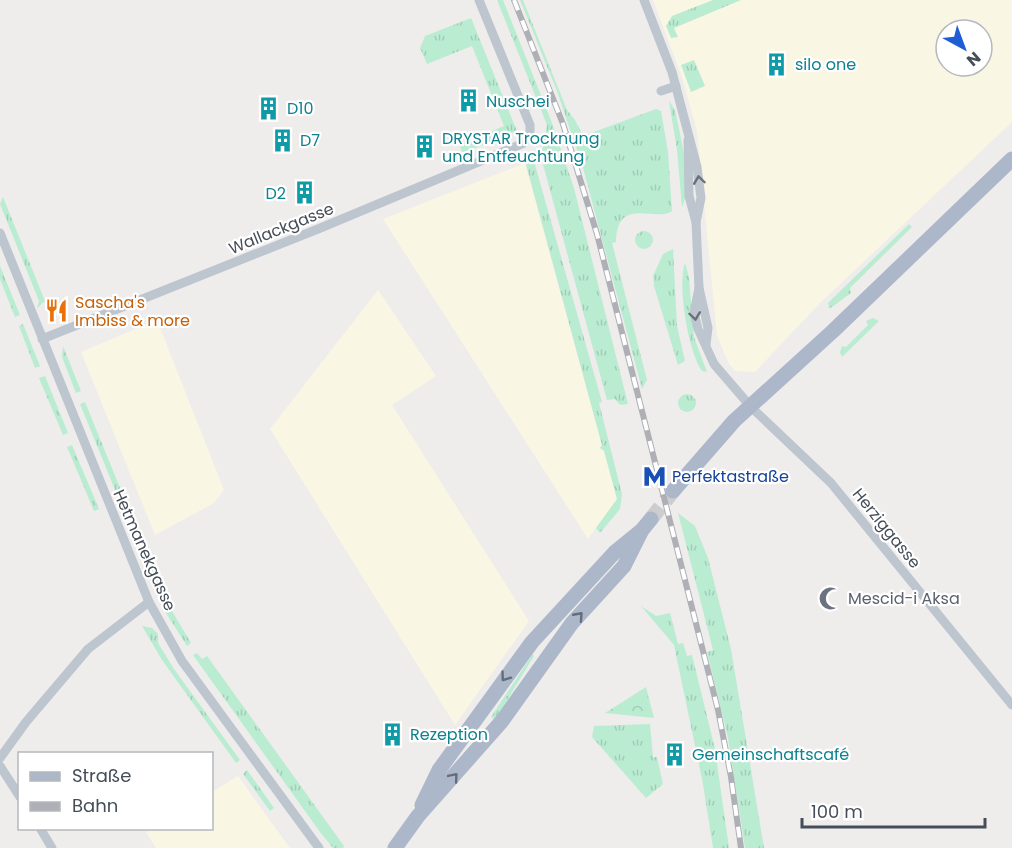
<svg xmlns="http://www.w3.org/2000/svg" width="1012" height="848" font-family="Poppins,sans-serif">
  <defs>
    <pattern id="grass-tufts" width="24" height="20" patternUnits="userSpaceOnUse" patternTransform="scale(1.5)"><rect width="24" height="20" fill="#baecd2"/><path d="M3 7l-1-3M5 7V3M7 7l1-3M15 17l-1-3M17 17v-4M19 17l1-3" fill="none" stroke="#a1ccb6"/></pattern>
    <pattern id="forest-crowns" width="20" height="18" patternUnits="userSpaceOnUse" patternTransform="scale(1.5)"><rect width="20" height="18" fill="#baecd2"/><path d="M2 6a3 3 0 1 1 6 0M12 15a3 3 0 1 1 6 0" fill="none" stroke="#a1ccb6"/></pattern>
  </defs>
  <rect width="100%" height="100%" fill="#efecec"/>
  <g fill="#faf6e4" fill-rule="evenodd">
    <path d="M653,0H1012V122L819,304L755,372L735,371L729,364L717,336L697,131L682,77ZM946,30H982V66H946Z"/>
    <path d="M525,163L602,445L601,448L604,450L617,499L588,539L383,219Z"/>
    <path d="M378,290L436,376L392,405L529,621L455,725L270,429Z"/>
    <path d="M157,320L224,490L214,503L155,535L81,352Z"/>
    <path d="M238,776L290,848H156L146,832L151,829L212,828V792Z"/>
  </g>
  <g fill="url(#grass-tufts)">
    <path d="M497,0H503L552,123L574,188L628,404L620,405L615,399L607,400L541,157L547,125Z"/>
    <path d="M520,0H523L567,110L575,120L583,136L656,109L661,111L668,152L672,211C656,223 617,195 616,242L612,243L647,380L642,389L583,168L557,91Z"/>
    <path d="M713,0H741L674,28L678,37L671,38L666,26L672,16Z"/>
    <path d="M471,18L517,131L463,153L459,145L504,126L472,46L427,64L420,48L425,36Z"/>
    <path d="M694,60L705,86L691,92L681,65Z"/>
    <path d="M669,101L675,110C680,133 693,186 682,207L677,150Z"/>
    <path d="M532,154L602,402L599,403L622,494L620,509L600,533L596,528L617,499L604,451L600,448L602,445L524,157Z"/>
    <path d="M3,197L45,301L37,308L39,301L0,204Z"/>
    <path d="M909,224L912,227L850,288L851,293L829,309L828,303Z"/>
    <circle cx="644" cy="240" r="9"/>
    <path d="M673,249L677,326L685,361L678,365L654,286L653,276L663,254Z"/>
    <path d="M685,263L689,277L694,337L707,372L702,371C688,352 677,284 685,263Z"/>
    <path d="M0,266L20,315L15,317L0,279Z"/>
    <path d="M873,318L879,321L842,357L840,352L842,346L846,347L868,325L866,321Z"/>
    <path d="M23,324L40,366L35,368L19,326Z"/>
    <path d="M63,346L81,391L76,393L62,357Z"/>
    <path d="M45,376L68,433L63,435L39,378Z"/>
    <circle cx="687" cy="403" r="9"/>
    <path d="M85,402L125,500L120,502L80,404Z"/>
    <path d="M72,445L99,509L94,511L67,447Z"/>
    <path d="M678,513L695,526L708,558L731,649L764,848H745L728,738L707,652L713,650Z"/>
    <path d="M149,560L172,611L191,643L187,646L166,613L144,562Z"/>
    <path d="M641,606L656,616L670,613L678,644L683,643L687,656L692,655L715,749L729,848H713L703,784L674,645Z"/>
    <path d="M142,626L152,628L158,634V643L174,669L240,760L236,763L162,660Z"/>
    <path d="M197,653L202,659L207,656L344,846L343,848H333L320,832L193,655Z"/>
    <path d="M532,655L534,656L495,720L491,717Z"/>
    <path d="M650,724L653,757H657L663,784L646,798L592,737L594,726Z"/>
    <path d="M247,770L274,808L270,811L243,774Z"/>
  </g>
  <path fill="url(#forest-crowns)" d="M646,687L654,718L605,713Z"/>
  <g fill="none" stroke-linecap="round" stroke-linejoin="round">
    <path stroke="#cdccce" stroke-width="15" stroke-dasharray="15 8" stroke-linecap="butt" d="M651,519L673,491"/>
    <g stroke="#bdc5ce" stroke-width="9">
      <path d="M644,0L672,72L697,167L701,198L696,222L699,288L694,313L698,329L714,364L751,407L831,483L1012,705"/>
      <path d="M661,91L676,86"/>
      <path d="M688,140L689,196L696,222"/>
      <path d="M0,233L149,602L182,661L319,848"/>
      <path d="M699,288L708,328L706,344"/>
      <path d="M42,339L318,229L524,143L530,135V125L479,0"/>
      <path d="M0,758L26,722L88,649L149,602"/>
      <path d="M0,766L20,797"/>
      <path d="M40,828L52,848"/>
    </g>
    <g stroke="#acb8ca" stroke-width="15">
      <path d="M673,491L734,421L833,331L1012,159"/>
      <path d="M422,805L439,770L532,642L615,552L642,530L651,519"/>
      <path d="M395,848L418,816L502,721L572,623L624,566L642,530"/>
    </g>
    <defs>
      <path id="rail" d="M514,0L563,124L597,234L718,710L731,777L741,848"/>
    </defs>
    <use href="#rail" stroke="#aeb0b6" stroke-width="6"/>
    <use href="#rail" stroke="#fff" stroke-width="4" stroke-dasharray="11" stroke-linecap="butt"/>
  </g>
  <defs><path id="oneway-chevron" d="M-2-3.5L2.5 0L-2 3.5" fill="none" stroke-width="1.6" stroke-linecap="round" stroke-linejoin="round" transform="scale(1.5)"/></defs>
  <g stroke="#69717b">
    <use href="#oneway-chevron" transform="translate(699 180) rotate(-98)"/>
    <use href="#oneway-chevron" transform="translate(695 316) rotate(82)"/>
  </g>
  <g stroke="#646d7a">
    <use href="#oneway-chevron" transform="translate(579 616) rotate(-48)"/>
    <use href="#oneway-chevron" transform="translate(505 677) rotate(126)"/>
    <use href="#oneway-chevron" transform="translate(454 777) rotate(-50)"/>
  </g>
  <defs>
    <symbol id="building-bare" viewBox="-9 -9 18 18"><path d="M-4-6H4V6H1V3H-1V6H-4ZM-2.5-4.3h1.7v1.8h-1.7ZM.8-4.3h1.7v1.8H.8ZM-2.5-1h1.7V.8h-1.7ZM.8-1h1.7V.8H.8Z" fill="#0f9aa8" stroke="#fff" stroke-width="2.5" paint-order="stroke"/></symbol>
    <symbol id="restaurant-bare" viewBox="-9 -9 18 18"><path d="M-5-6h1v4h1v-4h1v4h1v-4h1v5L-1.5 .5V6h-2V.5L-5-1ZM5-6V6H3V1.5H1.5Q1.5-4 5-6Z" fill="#e8710a" stroke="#fff" stroke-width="2.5" paint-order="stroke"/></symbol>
    <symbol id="metro-bare" viewBox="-9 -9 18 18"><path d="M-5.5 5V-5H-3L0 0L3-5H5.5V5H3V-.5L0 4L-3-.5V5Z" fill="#1a4fb4" stroke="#fff" stroke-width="2.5" paint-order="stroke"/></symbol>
    <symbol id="mosque-bare" viewBox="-9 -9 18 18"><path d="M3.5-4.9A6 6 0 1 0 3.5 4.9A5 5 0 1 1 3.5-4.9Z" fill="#6b7280" stroke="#fff" stroke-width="2.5" paint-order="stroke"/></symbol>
  </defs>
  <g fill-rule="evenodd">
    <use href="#building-bare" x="760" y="48" width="33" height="33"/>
    <use href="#building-bare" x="452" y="84" width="33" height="33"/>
    <use href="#building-bare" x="252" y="92" width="33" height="33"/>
    <use href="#building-bare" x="266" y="124" width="33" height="33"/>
    <use href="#building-bare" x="408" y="130" width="33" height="33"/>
    <use href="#building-bare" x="288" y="176" width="33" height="33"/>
    <use href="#restaurant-bare" x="40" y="294" width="33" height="33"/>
    <use href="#metro-bare" x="638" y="460" width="33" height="33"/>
    <use href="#mosque-bare" x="814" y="582" width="33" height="33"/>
    <use href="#building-bare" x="376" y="718" width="33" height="33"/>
    <use href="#building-bare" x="658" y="738" width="33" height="33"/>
  </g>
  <g text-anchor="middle" stroke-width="4.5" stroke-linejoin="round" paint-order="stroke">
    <g font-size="16" fill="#0d838f" stroke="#fff" text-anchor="start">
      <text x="795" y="70">silo one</text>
      <text x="486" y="107">Nuschei</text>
      <text x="287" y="114">D10</text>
      <text x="442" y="144">DRYSTAR Trocknung<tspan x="442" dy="18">und Entfeuchtung</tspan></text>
      <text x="300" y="146">D7</text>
      <text x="286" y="199" text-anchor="end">D2</text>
      <text x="410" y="740">Rezeption</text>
      <text x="692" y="760">Gemeinschaftscafé</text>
    </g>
    <g font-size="16" fill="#454d58" stroke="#fff">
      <text transform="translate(281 228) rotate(-22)" y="6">Wallackgasse</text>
      <text transform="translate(887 528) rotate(51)" y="6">Herziggasse</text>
      <text transform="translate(145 550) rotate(66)" y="6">Hetmanekgasse</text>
    </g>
    <g font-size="16" fill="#c56008" stroke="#fff" text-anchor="start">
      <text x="75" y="308">Sascha's<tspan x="75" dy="18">Imbiss &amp; more</tspan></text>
    </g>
    <g font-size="16" fill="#164399" stroke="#fff" text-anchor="start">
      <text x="672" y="482">Perfektastraße</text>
    </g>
    <g font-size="16" fill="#5b616d" stroke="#fff" text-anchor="start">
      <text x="848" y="604">Mescid-i Aksa</text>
    </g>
  </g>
  <rect x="18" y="752" width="195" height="78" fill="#ffffff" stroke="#b5b8bc" stroke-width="1.5"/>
  <rect x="30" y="772" width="30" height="9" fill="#acb8ca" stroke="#b5b8bc" stroke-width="1.5"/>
  <text x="72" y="782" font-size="18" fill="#454d58">Straße</text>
  <rect x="30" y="802" width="30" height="9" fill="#aeb0b6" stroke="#b5b8bc" stroke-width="1.5"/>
  <text x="72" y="812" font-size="18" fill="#454d58">Bahn</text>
  <g transform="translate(964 48) rotate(139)"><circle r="28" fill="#ffffff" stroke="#b5b8bc" stroke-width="1.5"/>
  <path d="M0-4.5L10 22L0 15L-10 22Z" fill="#1f5dd5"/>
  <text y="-9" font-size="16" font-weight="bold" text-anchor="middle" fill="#454d58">N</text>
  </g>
  <path d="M802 818v9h183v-9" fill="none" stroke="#454d58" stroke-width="3"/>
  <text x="811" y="818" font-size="18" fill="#454d58" stroke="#ffffff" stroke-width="4.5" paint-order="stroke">100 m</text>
</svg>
